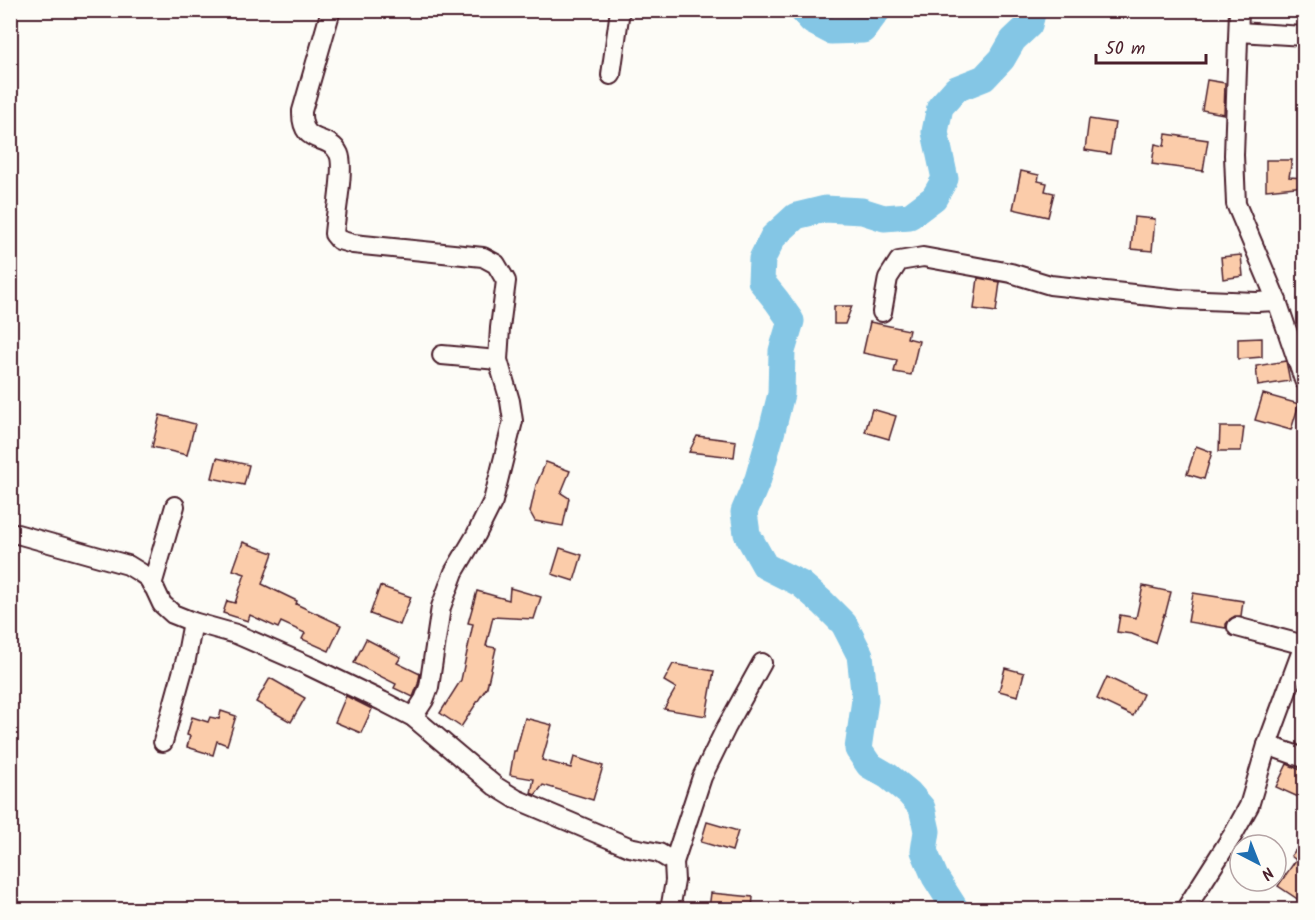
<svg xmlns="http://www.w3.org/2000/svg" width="1315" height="920" font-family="Kalam,sans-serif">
  <rect width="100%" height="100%" fill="#fdfcf7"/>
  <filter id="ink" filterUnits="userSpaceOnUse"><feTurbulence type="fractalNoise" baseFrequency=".0167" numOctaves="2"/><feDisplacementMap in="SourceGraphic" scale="12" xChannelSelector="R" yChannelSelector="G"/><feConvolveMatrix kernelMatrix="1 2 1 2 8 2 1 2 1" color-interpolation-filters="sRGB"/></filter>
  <g filter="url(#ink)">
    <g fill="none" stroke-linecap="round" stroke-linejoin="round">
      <g stroke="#84c6e5" stroke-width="27">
        <path d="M802,10L812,21L831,31L863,30L878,10"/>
        <path d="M956,910L935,877L924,851L927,831L922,808L909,793L888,776L869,765L858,749L865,700L860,655L844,624L823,603L801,584L765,566L747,534L744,512L758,479L772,430L781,394L782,351L791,321L777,301L761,281L762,259L773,237L796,216L825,209L862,211L884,218L910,216L934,198L945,179L935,132L940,107L956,89L984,78L1002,59L1013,40L1029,25L1033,10"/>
      </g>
    </g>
    <g fill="#fbccaa" stroke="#4a1f2b" stroke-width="1.5">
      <path d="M1207,80L1225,83L1224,114L1202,110Z"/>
      <path d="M1089,119L1115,123L1110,154L1085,150Z"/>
      <path d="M1166,134L1208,140L1203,171L1152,164L1155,144L1164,146Z"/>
      <path d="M1266,160H1292L1289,177L1305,178V186L1266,190Z"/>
      <path d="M1021,171L1039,175L1038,181L1047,183L1045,191L1054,193L1048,217L1013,209Z"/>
      <path d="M1134,217L1155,219L1152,251L1131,249Z"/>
      <path d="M1241,255L1243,276L1223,279L1221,257Z"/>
      <path d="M978,278L1000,282L996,312L974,309Z"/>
      <path d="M834,306H852L845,324H834Z"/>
      <path d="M870,322L909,330L907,338L919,341L911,375L894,372L897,360L863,353Z"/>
      <path d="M1262,338V357L1238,359V339Z"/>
      <path d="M1286,361L1290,381L1258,386L1256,366Z"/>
      <path d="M1263,394L1299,404L1291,430L1255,420Z"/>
      <path d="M872,409L896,416L889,439L865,432Z"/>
      <path d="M160,415L195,424L187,455L152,447Z"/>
      <path d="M1220,427H1244L1241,451H1219Z"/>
      <path d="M697,436L736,441L734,457L689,452Z"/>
      <path d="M1196,446L1212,452L1204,479L1187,474Z"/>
      <path d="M217,458L249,465L244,485L212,478Z"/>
      <path d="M546,462L570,471L561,493L569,498L563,526L535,521L530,512L536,485Z"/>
      <path d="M243,542L273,553L262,584L297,601L296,604L341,625L329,651L302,639L305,633L281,622L278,628L250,615L248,621L223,613L227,601L235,603L245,574L233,570Z"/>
      <path d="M560,548L582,555L574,581L552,574Z"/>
      <path d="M380,586L411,597L400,625L370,614Z"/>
      <path d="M1143,586L1171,592L1165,615L1164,614L1155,643L1132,634L1117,632L1120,615L1136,618Z"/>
      <path d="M510,588L541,597L534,619L493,617L486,646L496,648L487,687L461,727L440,713L461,680L473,624L468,623L477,591L509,600Z"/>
      <path d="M1193,593L1243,601L1241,616H1235L1230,619L1226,624V628L1188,622Z"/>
      <path d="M366,639L401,657L397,663L420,674L418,684L413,697L394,688L396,684L354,663Z"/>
      <path d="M673,664L714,671L706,716L664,709L676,688L664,681Z"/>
      <path d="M1005,668L1024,673L1018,696L999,691Z"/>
      <path d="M1107,677L1143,694L1133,716L1097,699Z"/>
      <path d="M270,678L305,698L291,722L256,702Z"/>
      <path d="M346,696L372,709L361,733L335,722Z"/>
      <path d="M221,711L236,716L227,745L217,741L213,755L187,747L190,736L187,735L192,717L208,722L210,717L219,719Z"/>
      <path d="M525,718L552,725L542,760L571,768L574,757L603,766L593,800L543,785L535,795L531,793L534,779L510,775L514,751H516Z"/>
      <path d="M1287,764L1305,772V800L1276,787Z"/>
      <path d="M707,822L738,831L732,851L701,842Z"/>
      <path d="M1305,838V892L1299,900L1278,886L1296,860L1291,856Z"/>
      <path d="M711,893L753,897L752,909H709Z"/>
    </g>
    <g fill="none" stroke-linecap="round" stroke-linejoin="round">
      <defs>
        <g id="minor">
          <path d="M331,10L302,111C301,148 329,132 339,154C345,168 335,216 334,234L339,240L353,244L483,257L496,264L506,281L500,328L498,360L510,401L513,421L493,501L476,535L454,572L441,607L429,687L424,700L413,717"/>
          <path d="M1239,10L1234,155L1236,204L1277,301L1304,380"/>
          <path d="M1239,32L1304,36"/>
          <path d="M611,75L620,10"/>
          <path d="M882,312L888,278L899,261L923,257L1011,273L1050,285L1179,299L1256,302L1277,301"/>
          <path d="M442,355L498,360"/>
          <path d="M10,532L128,565L141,573L148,578L155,589L162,604L173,614L193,622L236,634L307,665L382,701L413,717L495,786L516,799L629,847L659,853L674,862L675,881L670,910"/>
          <path d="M152,585L175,506"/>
          <path d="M163,742L186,659L193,622"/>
          <path d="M1267,745L1304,758"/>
          <path d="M674,862L702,777L726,728L762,663"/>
          <path d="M1185,910L1234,833L1249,806L1267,745L1304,645L1237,627"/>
        </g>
      </defs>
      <use href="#minor" stroke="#4a1f2b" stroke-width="22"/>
      <use href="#minor" stroke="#fdfcf7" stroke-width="18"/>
    </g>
  </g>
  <rect width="1315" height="920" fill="none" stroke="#fdfcf7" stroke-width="36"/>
  <rect x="18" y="18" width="1279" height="884" fill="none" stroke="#4a1f2b" stroke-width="2" filter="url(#ink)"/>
  <g transform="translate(1258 863) rotate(138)"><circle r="28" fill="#fdfcf7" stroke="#b5a4a5" stroke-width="1.5"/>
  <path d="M0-4.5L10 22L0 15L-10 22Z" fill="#1f6fb2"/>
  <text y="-9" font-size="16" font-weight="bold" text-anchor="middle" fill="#4a1f2b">N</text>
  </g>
  <path d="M1096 54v9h110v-9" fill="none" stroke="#4a1f2b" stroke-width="3"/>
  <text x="1105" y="54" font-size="18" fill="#4a1f2b" stroke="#fdfcf7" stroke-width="4.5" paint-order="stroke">50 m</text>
</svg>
